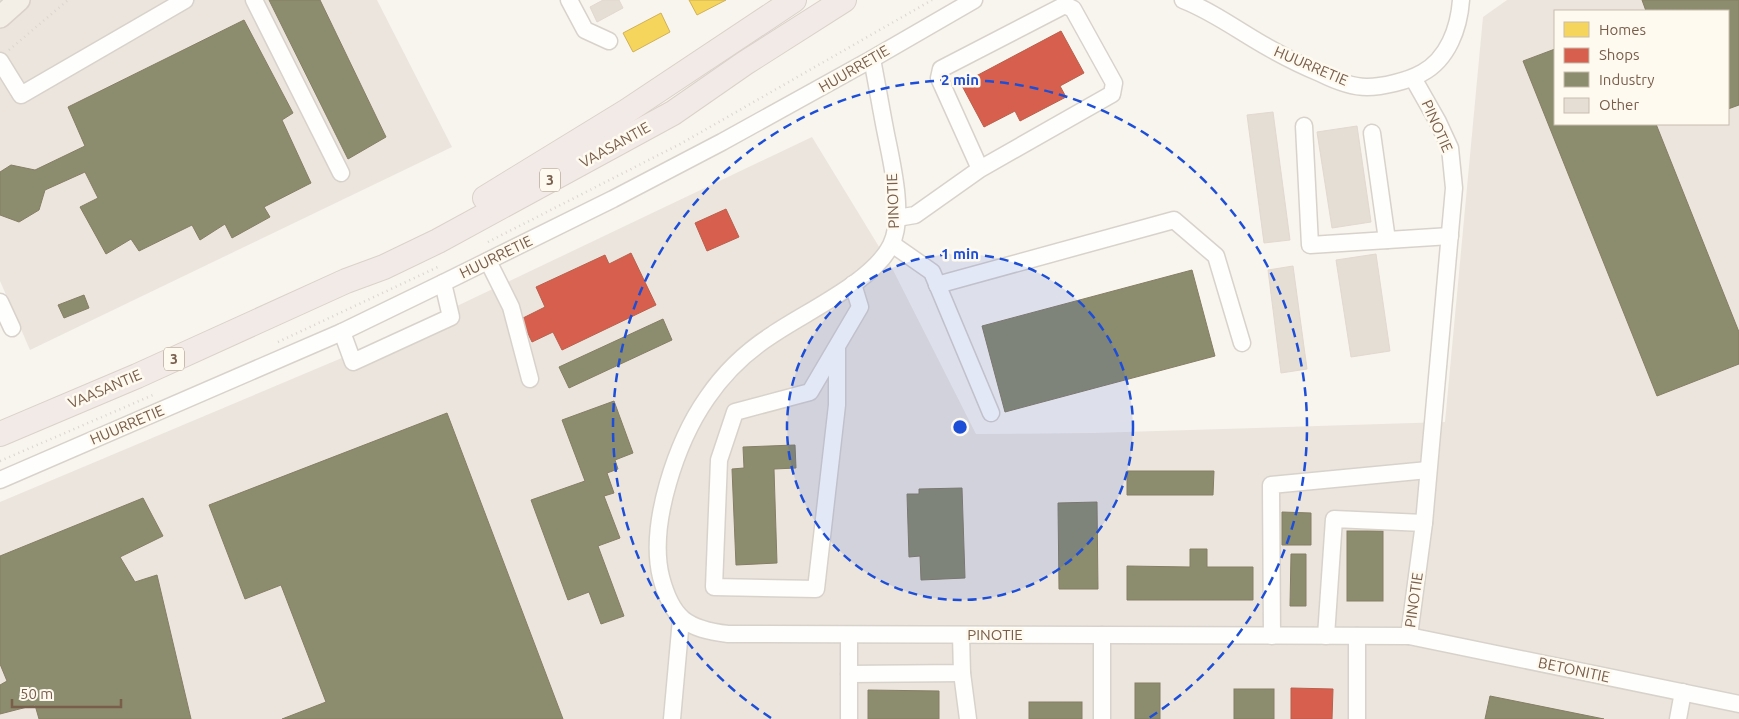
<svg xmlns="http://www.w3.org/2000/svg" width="1739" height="719" font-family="Ubuntu,sans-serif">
  <rect width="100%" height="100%" fill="#f8f5ee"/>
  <g fill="#ebe5de" fill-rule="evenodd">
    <path d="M0,0H377L452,147L30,350L0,281Z"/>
    <path d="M1507,0H1739V719H0V502L394,336L812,137L892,268L976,434L1092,433L1445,422L1483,17ZM1555,11H1728V124H1555Z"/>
  </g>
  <g fill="#f6d55c" stroke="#d0b157">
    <path d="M689,0H726L697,15Z"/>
    <path d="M661,13L670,32L633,52L623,33Z"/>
  </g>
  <g fill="#d6604d" stroke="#ba5f4c">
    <path d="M1061,31L1084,73L1060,86L1066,97L1020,121L1015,111L984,127L961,84Z"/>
    <path d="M726,209L739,237L707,251L695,223Z"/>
    <path d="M631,253L656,305L562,350L553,332L532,342L521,319L545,307L536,287L605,255L609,264Z"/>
    <path d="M1291,688L1333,689L1332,719H1291Z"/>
  </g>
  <g fill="#8c8c6e" stroke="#867e64">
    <path d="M269,0H320L386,137L348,159Z"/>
    <path d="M1642,0H1739V105L1728,109V11H1646Z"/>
    <path d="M244,20L293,113L282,120L311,183L264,207L270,217L232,238L225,224L200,240L192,225L139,251L131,239L106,254L80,207L98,198L85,172L45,190L39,210L19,222L0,215V172L11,165L35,170L85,146L68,107Z"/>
    <path d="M1555,49V124H1656L1739,332V364L1657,396L1523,61Z"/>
    <path d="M1192,270L1215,356L1005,412L982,326Z"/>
    <path d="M84,295L89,308L64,318L58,305Z"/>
    <path d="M663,319L672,340L569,388L559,367Z"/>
    <path d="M614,401L633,453L615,460L618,469L607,473L614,493L604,496L620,538L598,546L624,616L601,624L589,592L568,600L531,500L585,481L562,420Z"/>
    <path d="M447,413L563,719H282L326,702L281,585L245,599L209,505Z"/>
    <path d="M795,445L796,468L774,469L777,563L736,565L732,469L744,468L743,447Z"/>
    <path d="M1127,471H1214L1213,495H1127Z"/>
    <path d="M962,488L965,578L921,580L920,556L909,557L907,494H919V489Z"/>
    <path d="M143,498L163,536L120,557L135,582L157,575L191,719H39L35,705L0,714V685L7,681L0,664V556Z"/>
    <path d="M1097,502L1098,589H1059L1058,503Z"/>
    <path d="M1282,512L1311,513V545H1282Z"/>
    <rect x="1347" y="531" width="36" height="70"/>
    <path d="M1190,549H1207V567H1253V600H1127V566L1190,567Z"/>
    <path d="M1291,554H1306V606H1290Z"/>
    <rect x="1135" y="683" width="25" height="36"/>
    <rect x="1234" y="689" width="40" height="30"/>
    <path d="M868,690L939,691V719H868Z"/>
    <path d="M1490,696L1604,719H1485Z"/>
    <rect x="1029" y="702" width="53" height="17"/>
  </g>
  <g fill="#e5ded5" stroke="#e2d8cf">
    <path d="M603,0H619L623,8L597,22L590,7Z"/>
    <path d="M1273,112L1290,240L1264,243L1247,115Z"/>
    <path d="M1357,126L1371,222L1332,228L1317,132Z"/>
    <path d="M1376,254L1390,351L1351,357L1336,260Z"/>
    <path d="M1293,266L1307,369L1281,373L1268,270Z"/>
  </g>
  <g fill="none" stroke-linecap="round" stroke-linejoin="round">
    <defs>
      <g id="minor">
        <path d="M254,0L341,173"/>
        <path d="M569,0L585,30L609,41"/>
        <path d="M1183,0C1214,12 1240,32 1269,48C1285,57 1303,66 1320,73C1334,80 1351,87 1367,87C1382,87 1408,81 1422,73C1448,59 1459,28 1461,0"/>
        <path d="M872,59C877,84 881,109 886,134C892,164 905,217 891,245C873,282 805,312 772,335C747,351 724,373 707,398C677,441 648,524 661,577C672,619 687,629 728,634L1409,636L1424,523L1454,188L1450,148L1438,122L1413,78"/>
        <path d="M0,61L21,95L185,0"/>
        <path d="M1304,126L1310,245L1450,236"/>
        <path d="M1372,133L1387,240"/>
        <path d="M897,218L915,215L980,169L1112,94L1114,83L1073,9L1065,5L941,69L939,78L980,169"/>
        <path d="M892,244L932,272L991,413"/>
        <path d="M488,261L511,307L530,379"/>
        <path d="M937,285L1174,220L1216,256L1242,343"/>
        <path d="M0,302L12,328"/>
        <path d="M342,332L353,362L451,317L443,283"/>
        <path d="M837,347V405L816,589L714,587L719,460L735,412L810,392L860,307L853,284"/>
        <path d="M0,480L342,332L443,283L613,199L722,142L872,59L974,0"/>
        <path d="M1272,636L1271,485L1428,470"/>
        <path d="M1326,636L1334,519L1424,523"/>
        <path d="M1409,636L1739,704"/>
        <path d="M962,673L968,719"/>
        <path d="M849,674L962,673L961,635"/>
        <path d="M672,719L681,619"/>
        <path d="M849,719V635"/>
        <path d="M1102,719V635"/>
        <path d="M1357,719V636"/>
        <path d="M1678,719L1683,692"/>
      </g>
      <path id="major" d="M0,17L19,0"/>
      <g id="highway">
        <path d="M485,198L627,111L794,0"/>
        <path d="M0,434L137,376L346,281L384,267L438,241L673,113L745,63L844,0"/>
      </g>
    </defs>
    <use href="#minor" stroke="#d8d2cb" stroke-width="19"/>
    <use href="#major" stroke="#dad1ca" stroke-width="24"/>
    <use href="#highway" stroke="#dad1ca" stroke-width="26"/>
    <g stroke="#dbd5cf" stroke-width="2.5" stroke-dasharray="1 4" stroke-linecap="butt">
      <path d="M9,50L68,0"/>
      <path d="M488,242L682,143L932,0"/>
      <path d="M278,342L440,266"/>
      <path d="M0,461L153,395"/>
    </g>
    <use href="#minor" stroke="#fefefc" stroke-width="16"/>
    <use href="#major" stroke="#f3efe6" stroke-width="21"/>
    <use href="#highway" stroke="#f2eae6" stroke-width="24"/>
  </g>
  <circle cx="960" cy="427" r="173" fill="#1d4ed8" fill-opacity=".12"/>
  <g fill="none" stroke="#1d4ed8" stroke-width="2.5" stroke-dasharray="9 6">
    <circle cx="960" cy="427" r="173"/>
    <path d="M771 718A347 347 0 1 1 1149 718"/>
  </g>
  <g text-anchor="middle" stroke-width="5" stroke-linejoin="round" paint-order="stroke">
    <g fill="#fffaf0" stroke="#a18d7c" stroke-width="1">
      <rect x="540" y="168.5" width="20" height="23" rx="4"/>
      <rect x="164" y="347.5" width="20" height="23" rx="4"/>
    </g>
    <g font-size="14" font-weight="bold" fill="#795e4b">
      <text x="550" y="185">3</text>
      <text x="174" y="364">3</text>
    </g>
    <g font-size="15" fill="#795e4b" stroke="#fffaf0">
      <text transform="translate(1311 66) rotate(23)" y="5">HUURRETIE</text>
      <text transform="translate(854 69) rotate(-30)" y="5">HUURRETIE</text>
      <text transform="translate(1437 126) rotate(66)" y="5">PINOTIE</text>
      <text transform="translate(615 145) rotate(-29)" y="5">VAASANTIE</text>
      <text transform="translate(893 201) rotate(-92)" y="5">PINOTIE</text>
      <text transform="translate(496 257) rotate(-26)" y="5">HUURRETIE</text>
      <text transform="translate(105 389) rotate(-23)" y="5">VAASANTIE</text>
      <text transform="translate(127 425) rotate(-23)" y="5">HUURRETIE</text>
      <text transform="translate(1414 600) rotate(-82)" y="5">PINOTIE</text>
      <text x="995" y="640">PINOTIE</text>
      <text transform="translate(1574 670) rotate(12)" y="5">BETONITIE</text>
    </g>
  </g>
  <circle cx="960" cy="427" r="8" fill="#1d4ed8" stroke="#fffaf0" stroke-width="2.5"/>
  <g font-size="15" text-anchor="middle" font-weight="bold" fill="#1d4ed8" stroke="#fffaf0" stroke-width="5" stroke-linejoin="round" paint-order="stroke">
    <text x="960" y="85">2 min</text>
    <text x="960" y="259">1 min</text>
  </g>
  <rect x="1554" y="10" width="175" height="115" fill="#fffaf0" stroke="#c9bcae"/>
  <rect x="1564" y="22" width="25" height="15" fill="#f6d55c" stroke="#c9bcae"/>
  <text x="1599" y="35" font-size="15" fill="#795e4b">Homes</text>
  <rect x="1564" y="48" width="25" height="15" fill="#d6604d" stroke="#c9bcae"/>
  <text x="1599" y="60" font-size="15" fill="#795e4b">Shops</text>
  <rect x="1564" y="72" width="25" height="15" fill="#8c8c6e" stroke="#c9bcae"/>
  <text x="1599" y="85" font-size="15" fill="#795e4b">Industry</text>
  <rect x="1564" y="98" width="25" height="15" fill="#e5ded5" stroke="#c9bcae"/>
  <text x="1599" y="110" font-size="15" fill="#795e4b">Other</text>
  <path d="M12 699v8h109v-8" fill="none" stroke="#795e4b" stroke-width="2.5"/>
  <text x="20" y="699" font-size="15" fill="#795e4b" stroke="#fffaf0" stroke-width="4" paint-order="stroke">50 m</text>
</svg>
